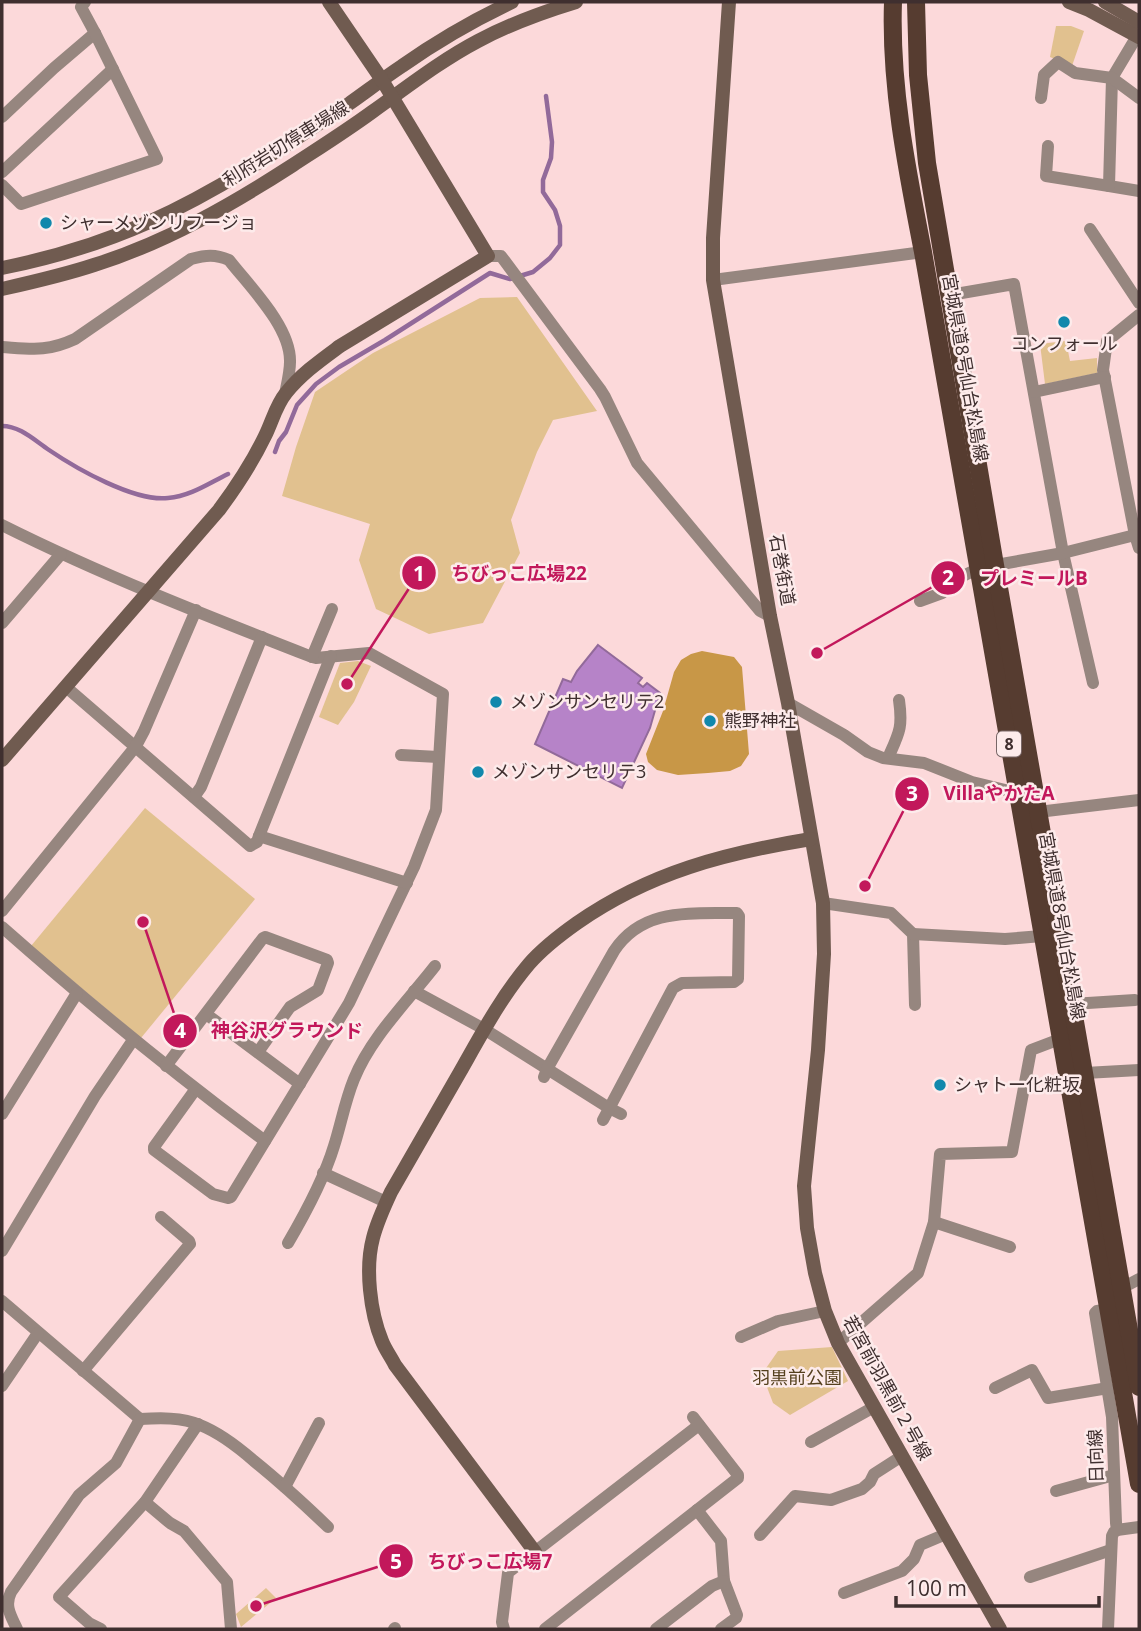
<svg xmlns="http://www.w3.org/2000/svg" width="1141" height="1631" font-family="'Open Sans','Noto Sans JP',sans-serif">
  <rect width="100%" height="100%" fill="#fcd9da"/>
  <g fill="#e1c18f">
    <path d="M1056,26H1071L1084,31L1072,66L1050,57Z"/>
    <path d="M517,297L597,411L553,420L537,452L511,520L520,553L483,623L429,634L376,609L359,560L370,524L282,496L296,447L315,392L373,353L480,298Z"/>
    <path d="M1066,341L1070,361L1097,358V373L1045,384L1040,344Z"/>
    <path d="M358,661L371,666L354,702L338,725L319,717L340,663Z"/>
    <path d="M145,808L255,899L141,1038L31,946Z"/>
    <path d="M832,1347L848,1381L790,1415L773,1403L762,1374L778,1351Z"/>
    <path d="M266,1588L276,1598L241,1627L236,1614Z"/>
  </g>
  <path fill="#c89747" d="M702,651L734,657L742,667L749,754L741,766L730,771L708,773L678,775L657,770L648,762L646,754L663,711L674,672L681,660L691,654Z"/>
  <path fill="#b683c8" stroke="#926a9a" stroke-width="2" d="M598,645L642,678L638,683L643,687L647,683L660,693L650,728L622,788L535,744L563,679L571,682L577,671Z"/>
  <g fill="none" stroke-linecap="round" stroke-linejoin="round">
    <g stroke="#926a9a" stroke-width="4.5">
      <path d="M2,426C20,426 34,440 49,450C77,469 135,502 168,498C191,496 209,483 228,474"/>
      <path d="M275,452L279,441L286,432L297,405L316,384L339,367L385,340L490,273L510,279L533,272L550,258L560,245V226L555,210L543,192V180L551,158L552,142L546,96"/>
    </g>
    <g stroke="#96867f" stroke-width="12">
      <path d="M1137,36L1112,78L1109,186L1139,191"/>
      <path d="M1041,98L1044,75L1058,62L1075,73L1112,78L1139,98"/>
      <path d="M2,117L54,68L95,33"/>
      <path d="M1048,146L1046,176L1109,186"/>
      <path d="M2,172L113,69"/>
      <path d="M2,185L21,204L157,159L95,33L81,7L85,2"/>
      <path d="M1090,229L1139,303"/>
      <path d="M488,256H501L600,389L605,397L637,463L760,611L770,616"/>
      <path d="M713,280L923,252"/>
      <path d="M950,295L1014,284L1063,553L1093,683"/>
      <path d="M1139,315L1107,341L1103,370L1135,535L1139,548"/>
      <path d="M2,347C32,349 47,352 75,339L191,259C206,255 215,254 229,260C250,287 291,327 290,362C290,372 287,384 285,394"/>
      <path d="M1034,392L1105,377"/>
      <path d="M2,525C102,575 207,616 312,657L316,658L369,653L443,694L436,810L414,867L349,1003L231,1197L228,1198L213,1194L154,1150V1147L195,1090"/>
      <path d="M920,601L942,593L963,576L979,568L1063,553L1139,534"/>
      <path d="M2,623L61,554"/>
      <path d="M331,656L259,836L407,883"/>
      <path d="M312,657L332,609"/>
      <path d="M66,687L250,846L257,842L259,836"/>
      <path d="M788,703L844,735L868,752L883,758L924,763L972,782L1017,793"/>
      <path d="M401,755L438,757"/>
      <path d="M888,758C899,733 903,728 899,700"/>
      <path d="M194,797L201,787L262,637"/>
      <path d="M1038,812L1139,800"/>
      <path d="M823,903L891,913L913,934L915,1005"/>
      <path d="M2,911L136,746L144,731L196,610"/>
      <path d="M2,927C88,1003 173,1073 265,1141"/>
      <path d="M913,934L1005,939L1042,936"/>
      <path d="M414,991L484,1029L609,1108L621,1114"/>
      <path d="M1072,1004L1135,1000"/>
      <path d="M206,1014L300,1084"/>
      <path d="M166,1066L263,938L265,937L327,960L328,963L318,990L290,1007L258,1052"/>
      <path d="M1085,1073L1139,1070"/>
      <path d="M544,1077L547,1069L614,951C643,907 691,914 737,913L739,916L738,979L734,982L682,983L673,988L603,1120"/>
      <path d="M2,1114L77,993"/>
      <path d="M323,1173L386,1202"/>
      <path d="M934,1222L1010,1247"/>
      <path d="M288,1243C305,1214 324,1179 334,1146C341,1124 345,1101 354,1079C371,1037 407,1002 435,966"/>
      <path d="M2,1251L95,1096L133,1040"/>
      <path d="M1122,1288L1139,1279"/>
      <path d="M2,1301L140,1419C159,1418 182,1417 200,1425C220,1433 238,1447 254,1461C280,1482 304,1504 328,1527"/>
      <path d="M741,1337L778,1321L825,1311"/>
      <path d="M838,1343L918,1273L934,1222L940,1154L1012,1152L1031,1050L1060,1039"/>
      <path d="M83,1371L190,1244L189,1241L161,1217"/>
      <path d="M2,1386L38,1333"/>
      <path d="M995,1388L1032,1370L1048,1398L1108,1388"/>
      <path d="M811,1442L874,1407"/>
      <path d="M285,1487L319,1423"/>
      <path d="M1056,1491L1114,1475"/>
      <path d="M145,1502L170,1523L184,1531L227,1582L231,1629"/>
      <path d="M697,1510L721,1541L724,1581L737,1615L736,1618L721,1629"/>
      <path d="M1117,1530L1139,1527"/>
      <path d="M760,1535L795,1496L831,1500L862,1489L870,1482L874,1474L902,1456"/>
      <path d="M1030,1577L1111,1550"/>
      <path d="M844,1593L902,1571L914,1559L920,1545L946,1534"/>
      <path d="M17,1629C11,1616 4,1606 11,1592L79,1495L116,1463L140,1419"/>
      <path d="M101,1629L89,1623L59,1597L145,1502L198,1424"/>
      <path d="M394,1629L395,1628"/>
      <path d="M504,1629L502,1622L508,1573L510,1571L699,1425"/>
      <path d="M545,1629L738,1478V1475L693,1417"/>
      <path d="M656,1629L712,1586L724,1581"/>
      <path d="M1108,1629L1112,1536L1114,1532L1117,1530L1116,1523L1112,1417L1095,1313L1097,1311L1116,1308"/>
    </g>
    <g stroke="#705b50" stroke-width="14">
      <path d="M729,2L713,238V280L770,616L788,703L823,903L824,954L818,1050L804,1186L807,1228L815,1273L825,1311L838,1343L1000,1629"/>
      <path d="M1069,2L1089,10L1139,37"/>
      <path d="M1105,2L1139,22"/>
      <path d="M2,268C52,258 102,243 149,222C220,190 285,146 350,103C367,91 384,78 402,66C436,42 474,20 512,2"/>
      <path d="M2,289C33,282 64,275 94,265C165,243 231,205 293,165C319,148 346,131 372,112C406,88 440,61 478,41C508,25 543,12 576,2"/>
      <path d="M2,760L219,510C236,487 252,463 265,436C272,422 276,405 286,393C301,374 321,360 340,346L488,256L382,80L329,2"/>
      <path d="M535,1552L395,1365C391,1357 385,1349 382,1341C370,1312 365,1268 373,1238C377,1222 384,1207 391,1192C414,1152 437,1112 460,1072C481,1035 501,997 529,964C543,948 560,935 577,923C650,872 726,853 811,839"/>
    </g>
    <g stroke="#563c30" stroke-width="18">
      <path d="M893,2C890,86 907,170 923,252L1139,1484"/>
      <path d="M916,2L918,75L927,163L995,565L1139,1387"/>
    </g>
  </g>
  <g fill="#1188ac" stroke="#fdebeb" stroke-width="2.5">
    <circle cx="46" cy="223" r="7"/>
    <circle cx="1064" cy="322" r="7"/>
    <circle cx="496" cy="702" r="7"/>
    <circle cx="710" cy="721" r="7"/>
    <circle cx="478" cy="772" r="7"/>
    <circle cx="940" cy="1085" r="7"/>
  </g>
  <g text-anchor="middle" stroke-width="5" stroke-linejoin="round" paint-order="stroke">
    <rect fill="#fdebeb" stroke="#786767" stroke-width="2" x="997" y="731.5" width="24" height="25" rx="5"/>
    <g font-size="16" font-weight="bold" fill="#3f2f2f">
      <text x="1009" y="750">8</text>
    </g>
    <g font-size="18" fill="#3f2f2f" stroke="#fdebeb">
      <text transform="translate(286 144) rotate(-32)" y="6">利府岩切停車場線</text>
      <text transform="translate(965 368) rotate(80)" y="6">宮城県道8号仙台松島線</text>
      <text transform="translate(782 570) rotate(80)" y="6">石巻街道</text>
      <text transform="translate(1062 926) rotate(80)" y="6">宮城県道8号仙台松島線</text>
      <text transform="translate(887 1388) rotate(61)" y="6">若宮前羽黒前２号線</text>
      <text transform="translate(1096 1456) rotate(-92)" y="6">日向線</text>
    </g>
    <g font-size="18" fill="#3f2f2f" stroke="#fdebeb" text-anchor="start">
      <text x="60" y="229">シャーメゾンリフージョ</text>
      <text x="1064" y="350" text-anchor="middle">コンフォール</text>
      <text x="510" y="708">メゾンサンセリテ2</text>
      <text x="724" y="727">熊野神社</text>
      <text x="492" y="778">メゾンサンセリテ3</text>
      <text x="954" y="1091">シャトー化粧坂</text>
    </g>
    <g font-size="18" fill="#55401e" stroke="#fdebeb">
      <text x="797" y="1384">羽黒前公園</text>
    </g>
  </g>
  <path fill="none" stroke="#c2185b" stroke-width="2.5" d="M347 684L419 573M817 653L948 578M865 886L912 794M143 922L180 1031M256 1606L396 1561"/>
  <g fill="#c2185b" stroke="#fdebeb" stroke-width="2.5">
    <circle cx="347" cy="684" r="7"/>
    <circle cx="817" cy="653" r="7"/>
    <circle cx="865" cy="886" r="7"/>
    <circle cx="143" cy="922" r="7"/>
    <circle cx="256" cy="1606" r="7"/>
    <circle cx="419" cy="573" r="18"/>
    <circle cx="948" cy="578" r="18"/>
    <circle cx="912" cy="794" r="18"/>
    <circle cx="180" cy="1031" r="18"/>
    <circle cx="396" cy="1561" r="18"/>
  </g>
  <g font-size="21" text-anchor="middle" font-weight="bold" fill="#fff">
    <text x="419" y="581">1</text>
    <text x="948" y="585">2</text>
    <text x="912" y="801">3</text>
    <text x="180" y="1038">4</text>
    <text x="396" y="1569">5</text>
  </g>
  <g font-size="19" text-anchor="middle" font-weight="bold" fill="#c2185b" stroke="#fdebeb" stroke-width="5" stroke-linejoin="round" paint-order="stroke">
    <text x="519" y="580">ちびっこ広場22</text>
    <text x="1034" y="585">プレミールB</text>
    <text x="999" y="800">VillaやかたA</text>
    <text x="287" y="1037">神谷沢グラウンド</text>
    <text x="490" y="1568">ちびっこ広場7</text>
  </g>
  <rect width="1141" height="1631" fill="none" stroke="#3f2f2f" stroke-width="7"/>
  <path d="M896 1596v10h203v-10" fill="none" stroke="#3f2f2f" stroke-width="3.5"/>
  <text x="906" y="1596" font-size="21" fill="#3f2f2f" stroke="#fdebeb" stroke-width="5" paint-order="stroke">100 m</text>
</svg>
